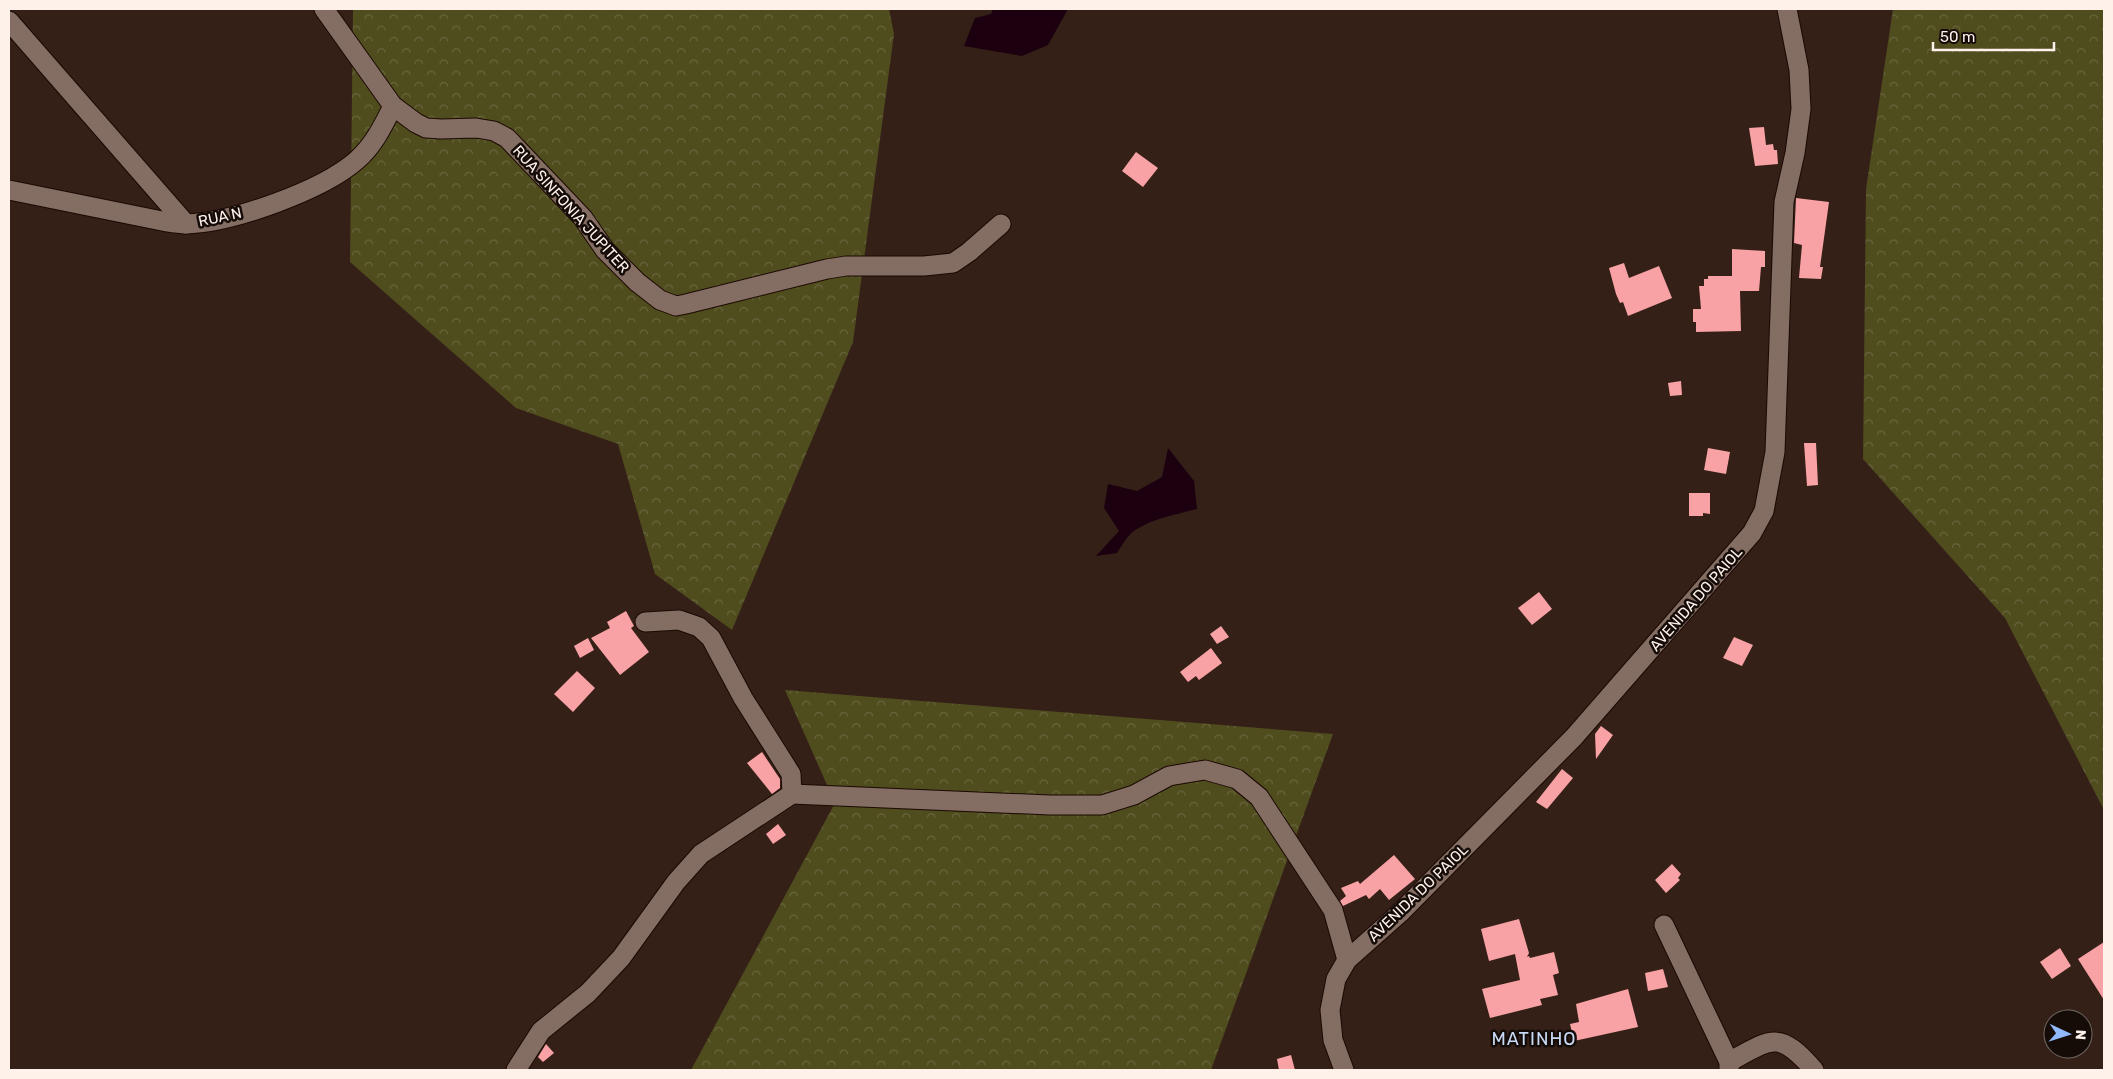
<svg xmlns="http://www.w3.org/2000/svg" width="2113" height="1079" font-family="Rubik,sans-serif">
  <defs>
    <pattern id="forest-crowns" width="20" height="18" patternUnits="userSpaceOnUse" patternTransform="scale(1.25)"><rect width="20" height="18" fill="#4f4c1e"/><path d="M2 6a3 3 0 1 1 6 0M12 15a3 3 0 1 1 6 0" fill="none" stroke="#69663f"/></pattern>
  </defs>
  <rect width="100%" height="100%" fill="#342017"/>
  <g fill="url(#forest-crowns)">
    <path d="M353,9H889L894,34L853,342L732,630L655,574L618,444L516,408L350,262Z"/>
    <path d="M1893,9H2104V810L2005,618L1863,459L1866,189Z"/>
    <path d="M785,690L1333,734L1211,1070H691L835,803Z"/>
  </g>
  <g fill="#1c0010">
    <path d="M993,9H1068L1048,45L1022,56L964,46L975,18L991,14Z"/>
    <path d="M1168,448L1194,481L1197,509C1178,514 1154,518 1137,529C1128,534 1123,544 1117,553L1096,556L1119,531L1104,508L1108,484L1137,491L1162,477Z"/>
  </g>
  <g fill="#f9a2a5">
    <path d="M1764,127L1766,145L1773,144L1774,150H1777L1778,164L1755,166L1749,128Z"/>
    <path d="M1136,152L1158,168L1143,187L1122,171Z"/>
    <path d="M1796,198L1829,202L1820,267H1823L1821,279L1799,278L1802,245L1794,243Z"/>
    <path d="M1732,249L1765,251V267H1761L1759,291H1740L1741,331L1696,332V322H1693V309H1701L1699,286H1704V279H1708V276H1732Z"/>
    <path d="M1624,263L1629,278L1659,266L1672,298L1628,316L1623,302L1620,303L1616,294L1609,268Z"/>
    <path d="M1681,381L1682,395L1670,396L1668,383Z"/>
    <path d="M1804,443H1816L1818,485L1807,486Z"/>
    <path d="M1708,448L1730,452L1726,474L1704,470Z"/>
    <path d="M1689,493H1710V514L1703,513V516H1689Z"/>
    <path d="M1539,592L1552,609L1532,625L1518,608Z"/>
    <path d="M626,611L634,626L631,628L649,652L620,675L591,638L610,628L607,622Z"/>
    <path d="M1221,626L1229,637L1217,644L1210,634Z"/>
    <path d="M1734,637L1753,645L1742,666L1723,658Z"/>
    <path d="M588,638L594,650L580,658L574,646Z"/>
    <path d="M1211,648L1222,663L1199,680L1196,676L1188,682L1180,672Z"/>
    <path d="M577,671L595,688L573,712L554,694Z"/>
    <path d="M1601,726L1613,735L1596,759L1595,734Z"/>
    <path d="M762,752L780,779V788L772,794L747,763Z"/>
    <path d="M1562,769L1573,778L1547,809L1536,802Z"/>
    <path d="M778,824L786,835L773,844L766,834Z"/>
    <path d="M1394,855L1415,879L1389,900L1380,889L1369,899L1366,895L1343,906L1340,901L1346,896L1341,888L1358,881L1360,884Z"/>
    <path d="M1672,864L1681,874L1678,878L1680,880L1666,893L1655,880Z"/>
    <path d="M1519,919L1529,953L1527,957L1529,956L1530,958L1554,952L1559,973L1553,975L1558,995L1540,999L1542,1005L1490,1018L1482,989L1520,980L1515,954L1489,961L1481,929Z"/>
    <path d="M2104,942V1000L2078,959Z"/>
    <path d="M2060,948L2071,966L2052,979L2040,962Z"/>
    <path d="M1663,969L1668,987L1648,991L1645,973Z"/>
    <path d="M1628,989L1638,1027L1574,1041L1570,1024L1579,1022L1576,1004Z"/>
    <path d="M546,1044L554,1053L543,1062L538,1057Z"/>
    <path d="M1291,1055L1295,1070H1279L1277,1059Z"/>
  </g>
  <g fill="none" stroke-linecap="round" stroke-linejoin="round">
    <defs>
      <g id="minor">
        <path d="M324,9L393,106L416,123L426,128L441,129L476,128L494,131L507,138L583,218L605,250L637,282L660,300L676,306L686,304L827,269L846,266H924L953,263L969,252L1001,224"/>
        <path d="M9,21L186,224"/>
        <path d="M9,190L167,222C173,223 180,224 186,224C232,223 323,190 357,160C374,145 383,126 393,106"/>
        <path d="M792,794L1050,805H1102L1134,795L1169,776L1205,770L1237,779L1259,797L1333,910L1347,960"/>
        <path d="M1664,925L1729,1062V1070"/>
        <path d="M1729,1062C1772,1038 1779,1030 1814,1070"/>
        <path d="M516,1070L541,1031L588,993L621,958L676,882L701,854L792,794L791,774L743,698L711,638L699,627L679,620L645,622"/>
        <path d="M1344,1070L1333,1040L1330,1010L1336,979L1347,960L1400,913L1574,737L1752,533L1764,511L1775,452L1784,202L1795,153L1801,109L1799,70L1787,9"/>
      </g>
    </defs>
    <use href="#minor" stroke="#1b0903" stroke-width="21"/>
    <use href="#minor" stroke="#846d62" stroke-width="19"/>
  </g>
  <g text-anchor="middle" stroke-width="5" stroke-linejoin="round" paint-order="stroke">
    <g font-size="15" fill="#fef1ea" stroke="#150c08">
      <text transform="translate(571 209) rotate(48)" y="5">RUA SINFONIA JUPITER</text>
      <text transform="translate(220 217) rotate(-12)" y="5">RUA N</text>
      <text transform="translate(1696 599) rotate(-49)" y="5">AVENIDA DO PAIOL</text>
      <text transform="translate(1418 893) rotate(-44)" y="5">AVENIDA DO PAIOL</text>
    </g>
    <g font-size="18" letter-spacing="1" fill="#cadaf4" stroke="#150c08">
      <text x="1534" y="1045">MATINHO</text>
    </g>
  </g>
  <rect width="2113" height="1079" fill="none" stroke="#fef1ea" stroke-width="20"/>
  <g transform="translate(2068 1034) rotate(94)"><circle r="24" fill="#150c08" stroke="#726862"/>
  <path d="M0-4L9 19L0 12L-9 19Z" fill="#8fb8fd"/>
  <text y="-8" font-size="14" font-weight="bold" text-anchor="middle" fill="#fef1ea">N</text>
  </g>
  <path d="M1933 42v8h121v-8" fill="none" stroke="#fef1ea" stroke-width="2.5"/>
  <text x="1940" y="42" font-size="15" fill="#fef1ea" stroke="#150c08" stroke-width="4" paint-order="stroke">50 m</text>
</svg>
